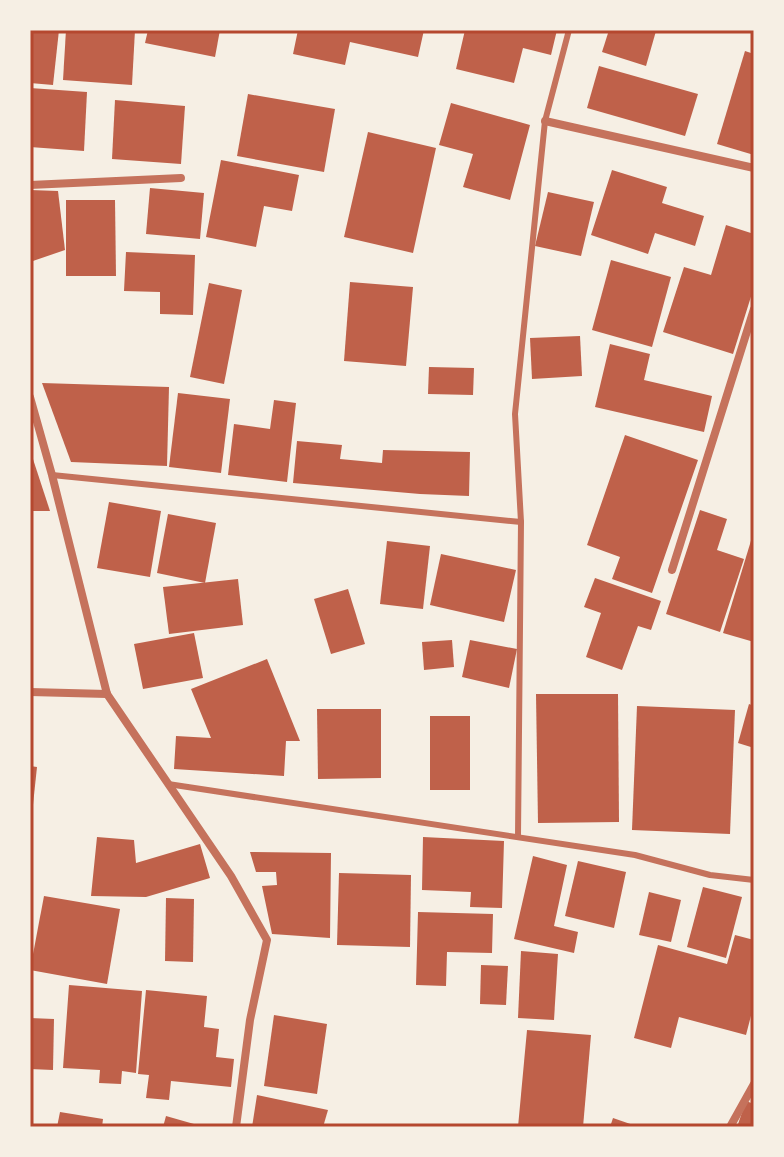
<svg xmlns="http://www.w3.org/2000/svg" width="784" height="1157" font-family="Rubik,sans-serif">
  <rect width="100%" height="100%" fill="#f6efe4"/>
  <g fill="#bf614a">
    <path d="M30,30H59L53,85L30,83Z"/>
    <path d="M66,30H135L132,85L63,80Z"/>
    <path d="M148,30H220L215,57L145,43Z"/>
    <path d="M298,30H424L418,57L350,42L345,65L293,54Z"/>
    <path d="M465,30H557L551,55L523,48L514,83L456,69Z"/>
    <path d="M609,30L656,31L646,66L602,52Z"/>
    <path d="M745,51L754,54V155L717,144Z"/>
    <path d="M599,66L698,94L685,136L587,108Z"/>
    <path d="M30,88L87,92L84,151L30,147Z"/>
    <path d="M248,94L335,109L324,172L237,156Z"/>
    <path d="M115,100L185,106L181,164L112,159Z"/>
    <path d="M451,103L530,125L510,200L463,187L473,154L439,145Z"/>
    <path d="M368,132L436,148L413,253L344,237Z"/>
    <path d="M221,160L299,175L292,211L264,206L256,247L206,237Z"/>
    <path d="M612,170L667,187L662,203L704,216L695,246L655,233L648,254L591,235Z"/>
    <path d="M150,188L204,193L200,239L146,234Z"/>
    <path d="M30,190L58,191L65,250L30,262Z"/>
    <path d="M548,192L594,202L581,256L535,246Z"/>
    <path d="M66,200H115L116,276H66Z"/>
    <path d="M726,225L754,234V287L733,354L663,332L684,267L711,275Z"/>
    <path d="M126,252L195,255L193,315L160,314V292L124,291Z"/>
    <path d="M611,260L671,277L652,347L592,330Z"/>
    <path d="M350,282L413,287L406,366L344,361Z"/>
    <path d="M209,283L242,290L224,384L190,377Z"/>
    <path d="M580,336L582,376L532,379L530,338Z"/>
    <path d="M610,344L650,354L644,380L712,396L704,432L595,407Z"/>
    <path d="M429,367L474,368L473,395L428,394Z"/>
    <path d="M42,383L169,387L167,466L71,462Z"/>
    <path d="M178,393L230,399L221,473L169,467Z"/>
    <path d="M274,400L296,403L287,482L228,475L234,424L270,429Z"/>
    <path d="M625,435L698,460L652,593L612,579L620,557L587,545Z"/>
    <path d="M297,441L342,445L340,459L382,463L383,450L470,452L469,496L420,494L293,483Z"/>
    <path d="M31,453L50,511H30Z"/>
    <path d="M109,502L161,511L150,577L97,568Z"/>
    <path d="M700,510L727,519L717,550L744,559L720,632L666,614Z"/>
    <path d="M168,514L216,523L205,583L157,573Z"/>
    <path d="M753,534H754V642L723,633Z"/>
    <path d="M387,541L430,546L423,609L380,604Z"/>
    <path d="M441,554L516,570L504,622L430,605Z"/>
    <path d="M595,578L661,601L651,630L638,626L622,670L586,657L601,613L584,607Z"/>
    <path d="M238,579L243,625L169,634L163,587Z"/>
    <path d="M348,589L365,644L331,654L314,599Z"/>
    <path d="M194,633L203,678L143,689L134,644Z"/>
    <path d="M452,640L454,667L424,670L422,642Z"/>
    <path d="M470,640L517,649L509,688L462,677Z"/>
    <path d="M267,659L300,741H286L284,776L174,769L176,736L211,738L191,689Z"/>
    <path d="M536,694H618L619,822L538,823Z"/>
    <path d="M749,704L754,706V748L738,743Z"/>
    <path d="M637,706L735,710L730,834L632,830Z"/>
    <path d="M317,709H381V778L318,779Z"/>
    <rect x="430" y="716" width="40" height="74"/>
    <path d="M30,766L37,767L32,814H30Z"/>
    <path d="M97,837L134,840L136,863L200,844L210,878L146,897L91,896Z"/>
    <path d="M423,837L504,841L502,908L470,907L471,892L422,890Z"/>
    <path d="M250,852L331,853L330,938L272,934L262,886L277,885L276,872H256Z"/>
    <path d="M533,856L567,865L554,926L578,932L574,953L514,939Z"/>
    <path d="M578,861L626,872L614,928L565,916Z"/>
    <path d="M339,873L411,875L410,947L337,945Z"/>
    <path d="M703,887L742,897L726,958L687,947Z"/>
    <path d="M649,892L681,900L671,942L639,935Z"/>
    <path d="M44,896L120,909L107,984L30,970Z"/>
    <path d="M166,898L194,899L193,962L165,961Z"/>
    <path d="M418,912L493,914L492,953L447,952L446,986L416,985Z"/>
    <path d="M735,935L754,940V1004L746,1035L679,1017L671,1048L634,1038L658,945L727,964Z"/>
    <path d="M521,951L558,954L554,1020L518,1018Z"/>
    <path d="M481,965L508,966L506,1005L480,1004Z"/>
    <path d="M69,985L142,991L136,1073L122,1071L121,1084L99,1083L100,1070L63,1068Z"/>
    <path d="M146,990L207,996L204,1027L219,1029L216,1057L234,1059L231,1087L171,1081L169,1100L146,1098L149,1075L138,1074Z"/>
    <path d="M274,1015L327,1024L317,1094L264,1086Z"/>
    <path d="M30,1018L54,1019L53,1070L30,1069Z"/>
    <path d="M527,1030L591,1035L583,1127H518Z"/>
    <path d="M257,1095L328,1110L323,1127H252Z"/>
    <path d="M746,1101L754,1104V1127H737Z"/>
    <path d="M60,1112L103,1119L102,1127H57Z"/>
    <path d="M166,1116L201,1126V1127H163Z"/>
    <path d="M613,1118L639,1127H610Z"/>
  </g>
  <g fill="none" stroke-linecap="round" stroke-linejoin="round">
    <g stroke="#c5725c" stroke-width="6">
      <path d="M52,475L521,522"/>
      <path d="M168,784L635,855L710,875L754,880"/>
      <path d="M518,836L521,522L515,414L545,121L569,30"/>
    </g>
    <g stroke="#c5725c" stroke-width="8">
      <path d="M545,121L754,168"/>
      <path d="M30,185L181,178"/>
      <path d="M30,397L52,475L107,694L231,876L267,940L250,1020L236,1127"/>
      <path d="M672,570L754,309"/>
      <path d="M30,692L107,694"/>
      <path d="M730,1127L754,1084"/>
    </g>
  </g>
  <rect width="784" height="1157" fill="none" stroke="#f6efe4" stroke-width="64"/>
  <rect x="32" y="32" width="720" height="1093" fill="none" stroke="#b5482f" stroke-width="3"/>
</svg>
